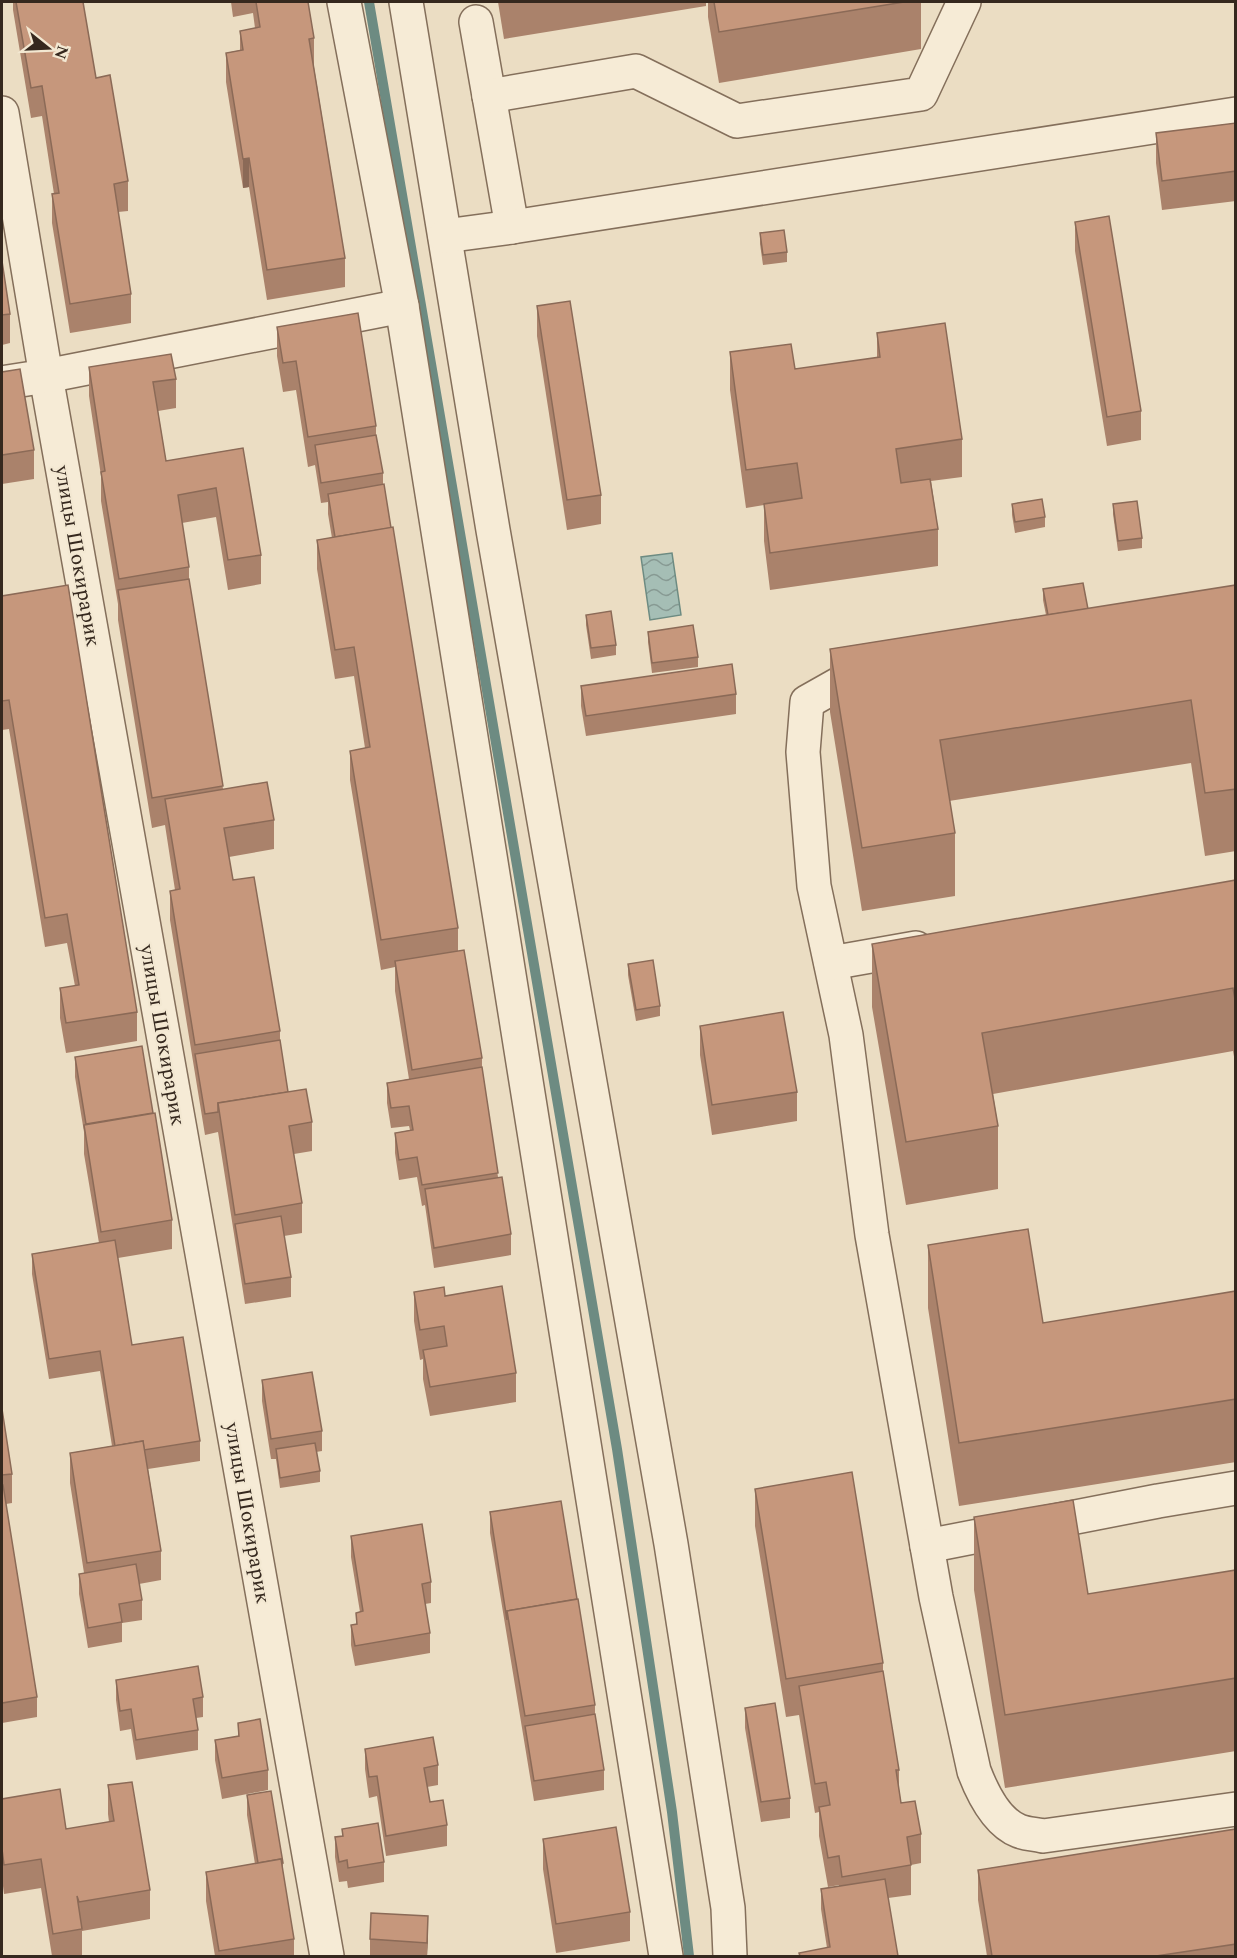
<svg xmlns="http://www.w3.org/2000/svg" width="1237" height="1958" font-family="Spectral,serif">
  <defs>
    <pattern id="water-waves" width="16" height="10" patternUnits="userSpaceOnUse" patternTransform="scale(1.5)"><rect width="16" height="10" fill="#a5beb5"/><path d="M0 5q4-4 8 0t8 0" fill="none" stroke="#879a93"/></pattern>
  </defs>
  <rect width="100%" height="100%" fill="#ebddc3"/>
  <path fill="url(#water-waves)" stroke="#6d8b82" stroke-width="1.5" d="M672,553L681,615L650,620L641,557Z"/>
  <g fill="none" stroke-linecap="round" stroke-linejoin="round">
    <path stroke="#6d8b82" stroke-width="10" d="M369,2L617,1449L672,1812L689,1956"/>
    <defs>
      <g id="minor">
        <path d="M344,2L402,306L666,1956"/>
        <path d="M406,2L493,530L671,1544L728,1908L730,1956"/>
        <path d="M476,22L512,227"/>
        <path d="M489,96L636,71L737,121L921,94L964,2"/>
        <path d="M2,113L46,376L327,1956"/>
        <path d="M445,236L512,227L1236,114"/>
        <path d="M2,383L46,376L402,306"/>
        <path d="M871,676L846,680L807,702L803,752L814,886L846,1035L872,1235L936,1597L974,1771C982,1792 996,1822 1019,1831C1027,1834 1035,1834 1043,1836L1236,1809"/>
        <path d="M831,963L916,948"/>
        <path d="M927,1546L1158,1501L1236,1488"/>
      </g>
    </defs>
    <use href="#minor" stroke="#846f5b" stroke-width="36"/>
    <use href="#minor" stroke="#f6ebd6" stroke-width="33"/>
  </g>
  <g fill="#aa826b">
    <path d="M13,2H83L96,78L128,181V211L118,212L131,294V323L70,333L52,223V194H54L42,116L31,118L13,10Z"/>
    <path d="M231,2H308L314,38V67L345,258V287L267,300L249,187L243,188L226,82V53L240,50V31L255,28L253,13L233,17Z"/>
    <path d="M498,2H706V6L504,39Z"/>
    <path d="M708,2H921V49L719,83L708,17Z"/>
    <path d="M1236,123V201L1162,210L1156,163V133Z"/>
    <path d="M1075,222L1141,411V440L1107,446L1075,251Z"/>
    <path d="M760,233L787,252V262L763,265L760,244Z"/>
    <path d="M2,261L10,314V343L2,345Z"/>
    <path d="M537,306L601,495V524L567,530L537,336Z"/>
    <path d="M277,327L376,426V435L383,473V485L458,928V951L482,1058V1067L498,1177L511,1234V1255L434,1268L425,1205L422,1206L417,1177L399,1180L395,1153V1133L410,1130L409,1126L391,1128L387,1103V1083L409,1079L395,991V967L381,970L350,780V751L365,748L354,676L335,679L317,569V540L332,538L328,514V502L321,503L315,465L308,467L296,390L283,392L277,356Z"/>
    <path d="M877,333L962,439V477L931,481L938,529V566L770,590L764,541V505L746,508L730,390V352L795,369L877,358Z"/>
    <path d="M89,367L176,379V408L158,411L166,461L243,448L261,555V584L228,590L216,517L182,523L189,567V582L223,789L274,820V849L229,857L233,880L280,1031V1040L288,1092L312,1122V1151L294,1154L302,1203V1233L284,1236L291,1277V1297L245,1304L218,1132L205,1135L170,920V891L175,890L165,825L152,828L118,620V604L101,501V476L89,396Z"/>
    <path d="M2,372L34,450V479L2,484Z"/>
    <path d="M1012,504L1045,517V527L1015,533L1012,515Z"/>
    <path d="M1113,504L1142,538V548L1118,551L1113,514Z"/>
    <path d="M1236,585V851L1205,856L1191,763L949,801L955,833V896L862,911L830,712V649L1046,615L1043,600V589L1088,609Z"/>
    <path d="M2,596L137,1012V1041L66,1053L60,1018V988L75,986L67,943L45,947L9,729L2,730Z"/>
    <path d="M586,615L616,645V655L591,659L586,625Z"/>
    <path d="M648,632L698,657V667L652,673L648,642Z"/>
    <path d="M581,686L736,694V714L586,736L581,706Z"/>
    <path d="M1236,880V1068L1233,1051L993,1094L998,1126V1189L906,1205L872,1007V944Z"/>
    <path d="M628,964L660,1006V1016L636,1021L628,975Z"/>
    <path d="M700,1026L797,1092V1121L712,1135L700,1055Z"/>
    <path d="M75,1057L153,1113L172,1220V1249L118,1258L132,1345L200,1441V1461L148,1469L161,1551V1580L139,1584L142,1600V1620L122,1623V1642L88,1648L79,1594V1574L84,1573L70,1483V1453L112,1446L100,1371L49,1379L32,1274V1254L99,1243L84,1154V1132L75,1077Z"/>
    <path d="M928,1245L1043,1323L1236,1291V1462L959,1506L928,1308Z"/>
    <path d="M414,1292L445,1296L516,1373V1402L430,1416L423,1379V1359L420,1360L414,1321Z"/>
    <path d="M262,1380L322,1431V1451L316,1452L320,1471V1482L280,1488L276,1459H271L262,1401Z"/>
    <path d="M2,1409L12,1474V1503L6,1504L37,1697V1717L2,1723Z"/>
    <path d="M755,1489L883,1663V1671L899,1770V1789L901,1803L921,1834V1863L911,1865V1895L888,1898L898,1956H799V1953L827,1948L821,1909V1889L839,1886V1885L828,1887L819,1836V1812L815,1813L799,1715L786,1717L755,1526Z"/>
    <path d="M490,1512L577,1599L595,1705V1714L604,1770V1790L534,1801L490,1533Z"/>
    <path d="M974,1517L1088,1594L1236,1570V1751L1005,1788L974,1590Z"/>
    <path d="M351,1536L431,1582V1603L425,1604L430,1633V1653L355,1666L351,1645V1625L356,1624V1613L360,1612L351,1557Z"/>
    <path d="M116,1680L203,1697V1717L196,1718L198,1730V1750L136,1760L131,1729L120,1731L116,1700Z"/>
    <path d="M745,1708L790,1798V1818L761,1822L745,1728Z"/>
    <path d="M238,1723L268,1770V1790L222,1799L215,1760V1740L238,1736Z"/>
    <path d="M365,1749L438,1765V1785L427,1787L430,1802L447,1825V1846L386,1856L377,1796L369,1798L365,1769Z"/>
    <path d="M108,1785L150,1890V1919L82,1931V1956H52L41,1888L4,1894L2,1878V1799L66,1829L109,1822L108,1814Z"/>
    <path d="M247,1795L283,1863V1874L294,1939V1956H215L206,1901V1872L255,1864L247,1815Z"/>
    <path d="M342,1829L384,1862V1882L348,1888L347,1881L339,1882L335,1857V1837L342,1836Z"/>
    <path d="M1236,1829V1956H987L978,1900V1870Z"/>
    <path d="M543,1839L630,1912V1941L556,1953L543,1869Z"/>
    <path d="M428,1937L427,1956H370V1939Z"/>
  </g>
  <g fill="#8b6a57">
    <path d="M249,158V187L243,188V159Z"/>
    <path d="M428,1916V1937L427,1956V1943Z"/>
  </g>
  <g fill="#c6977c" stroke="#8b6a57" stroke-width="1.5">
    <path d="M16,2H83L96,78L110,75L128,181L114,184L131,294L70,304L52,194L59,193L42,86L31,88Z"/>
    <path d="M256,2H308L314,38L309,39L345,258L267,270L249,158L243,159L226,53L243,50L240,31L260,27Z"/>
    <path d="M714,2H904L719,32Z"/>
    <path d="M1236,123V171L1162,181L1156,133Z"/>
    <path d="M1109,216L1141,411L1107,417L1075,222Z"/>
    <path d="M784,230L787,252L763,255L760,233Z"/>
    <path d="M2,261L10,314L2,315Z"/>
    <path d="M570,301L601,495L567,500L537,306Z"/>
    <path d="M358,313L376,426L308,437L296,361L283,363L277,327Z"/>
    <path d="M945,323L962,439L896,449L901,483L930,479L938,529L770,553L764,504L802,498L797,463L746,470L730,352L791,344L795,369L880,357L877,333Z"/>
    <path d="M171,354L176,379L153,382L166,461L243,448L261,555L228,560L216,488L178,495L189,567L119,579L101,472L105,471L89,367Z"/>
    <path d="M20,369L34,450L2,455V372Z"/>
    <path d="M376,435L383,473L321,483L315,445Z"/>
    <path d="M384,484L391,528L335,537L328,494Z"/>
    <path d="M1042,499L1045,517L1015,522L1012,504Z"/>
    <path d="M1137,501L1142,538L1118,541L1113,504Z"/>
    <path d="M393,527L458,928L381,940L350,751L370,747L354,647L335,650L317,540Z"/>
    <path d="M189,579L223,786L152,798L118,590Z"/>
    <path d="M1083,583L1088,609L1048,615L1043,589Z"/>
    <path d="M68,585L137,1012L66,1023L60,988L79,985L67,914L45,918L9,700L2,701V596Z"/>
    <path d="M1236,585V789L1205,793L1191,700L940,740L955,833L862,848L830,649Z"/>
    <path d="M611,611L616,645L591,648L586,615Z"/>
    <path d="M693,625L698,657L652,663L648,632Z"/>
    <path d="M732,664L736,694L586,716L581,686Z"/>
    <path d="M267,782L274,820L224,828L233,880L254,877L280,1031L195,1045L170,891L180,889L165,799Z"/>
    <path d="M1236,880V1005L1233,988L982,1033L998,1126L906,1142L872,944Z"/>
    <path d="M464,950L482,1058L412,1070L395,961Z"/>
    <path d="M653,960L660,1006L636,1010L628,964Z"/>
    <path d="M783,1012L797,1092L712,1105L700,1026Z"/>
    <path d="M280,1040L288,1092L218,1103V1112L205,1114L195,1054Z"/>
    <path d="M142,1046L153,1113L86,1124L75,1057Z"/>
    <path d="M482,1067L498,1173L422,1185L417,1157L399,1160L395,1133L413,1130L409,1106L391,1108L387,1083Z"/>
    <path d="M306,1089L312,1122L289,1126L302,1203L235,1215L218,1103Z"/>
    <path d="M155,1113L172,1220L101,1232L84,1125Z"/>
    <path d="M502,1177L511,1234L434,1248L425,1189Z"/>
    <path d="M281,1216L291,1277L245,1284L235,1224Z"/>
    <path d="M1028,1229L1043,1323L1236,1291V1399L959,1443L928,1245Z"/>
    <path d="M115,1240L132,1345L183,1337L200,1441L144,1450L143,1441L115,1446L100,1351L49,1359L32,1254Z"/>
    <path d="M502,1286L516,1373L430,1387L423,1350L447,1346L444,1326L420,1330L414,1292L444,1287L445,1296Z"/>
    <path d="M312,1372L322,1431L271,1439L262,1380Z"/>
    <path d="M2,1409L12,1474L2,1475Z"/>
    <path d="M143,1441L161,1551L87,1563L70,1453Z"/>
    <path d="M315,1443L320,1471L280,1478L276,1449Z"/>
    <path d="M852,1472L883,1663L786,1679L755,1489Z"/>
    <path d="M2,1485H3L37,1697L2,1703Z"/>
    <path d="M1073,1500L1088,1594L1236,1570V1678L1005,1715L974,1517Z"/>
    <path d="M561,1501L577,1599L507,1611V1620L490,1512Z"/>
    <path d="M422,1524L431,1582L422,1584L430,1633L355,1646L351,1625L357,1624L356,1613L363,1611L351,1536Z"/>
    <path d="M136,1564L142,1600L119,1604L122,1622L88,1628L79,1574Z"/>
    <path d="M578,1599L595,1705L525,1716L507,1611Z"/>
    <path d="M198,1666L203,1697L193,1699L198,1730L136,1740L131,1709L120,1711L116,1680Z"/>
    <path d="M883,1671L899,1770H896L901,1803L915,1801L921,1834L907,1837L911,1865L842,1877L839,1856L828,1858L819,1807L830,1805L826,1782L815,1784L799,1686Z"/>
    <path d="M775,1703L790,1798L761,1802L745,1708Z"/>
    <path d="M595,1714L604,1770L534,1781L525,1726Z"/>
    <path d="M260,1719L268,1770L222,1778L215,1740L239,1736L238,1723Z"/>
    <path d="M433,1737L438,1765L424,1768L430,1802L443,1800L447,1825L386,1836L377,1776L369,1777L365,1749Z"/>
    <path d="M132,1782L150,1890L79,1902L77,1896L82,1929L53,1934L41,1859L4,1865L2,1849V1799L60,1789L66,1829L114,1821L108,1785Z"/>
    <path d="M271,1791L283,1863H281V1859L258,1863L247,1795Z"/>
    <path d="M378,1823L384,1862L348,1868L347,1860L339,1862L335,1837L343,1836L342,1829Z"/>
    <path d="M616,1827L630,1912L556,1924L543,1839Z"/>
    <path d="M1236,1829V1944L1156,1956H992L978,1870Z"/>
    <path d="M281,1859L294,1939L219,1951L206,1872Z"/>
    <path d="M885,1879L898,1956H800L799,1953L830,1947L821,1889Z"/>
    <path d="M371,1913L428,1916L427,1943L370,1939Z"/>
  </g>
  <g text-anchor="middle" stroke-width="4.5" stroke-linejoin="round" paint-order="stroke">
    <g font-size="21" fill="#35281e" stroke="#f3e8d2">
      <text transform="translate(78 556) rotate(80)" y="7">улицы Шокирарик</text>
      <text transform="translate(163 1035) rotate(80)" y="7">улицы Шокирарик</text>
      <text transform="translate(248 1513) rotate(80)" y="7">улицы Шокирарик</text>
    </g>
  </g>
  <rect width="1237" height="1958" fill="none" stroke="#35281e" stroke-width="6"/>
  <g transform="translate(48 48) rotate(108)" stroke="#f3e8d2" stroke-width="4.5" paint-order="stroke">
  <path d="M0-4.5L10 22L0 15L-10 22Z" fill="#35281e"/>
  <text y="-9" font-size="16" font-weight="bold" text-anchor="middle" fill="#35281e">N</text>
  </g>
</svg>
